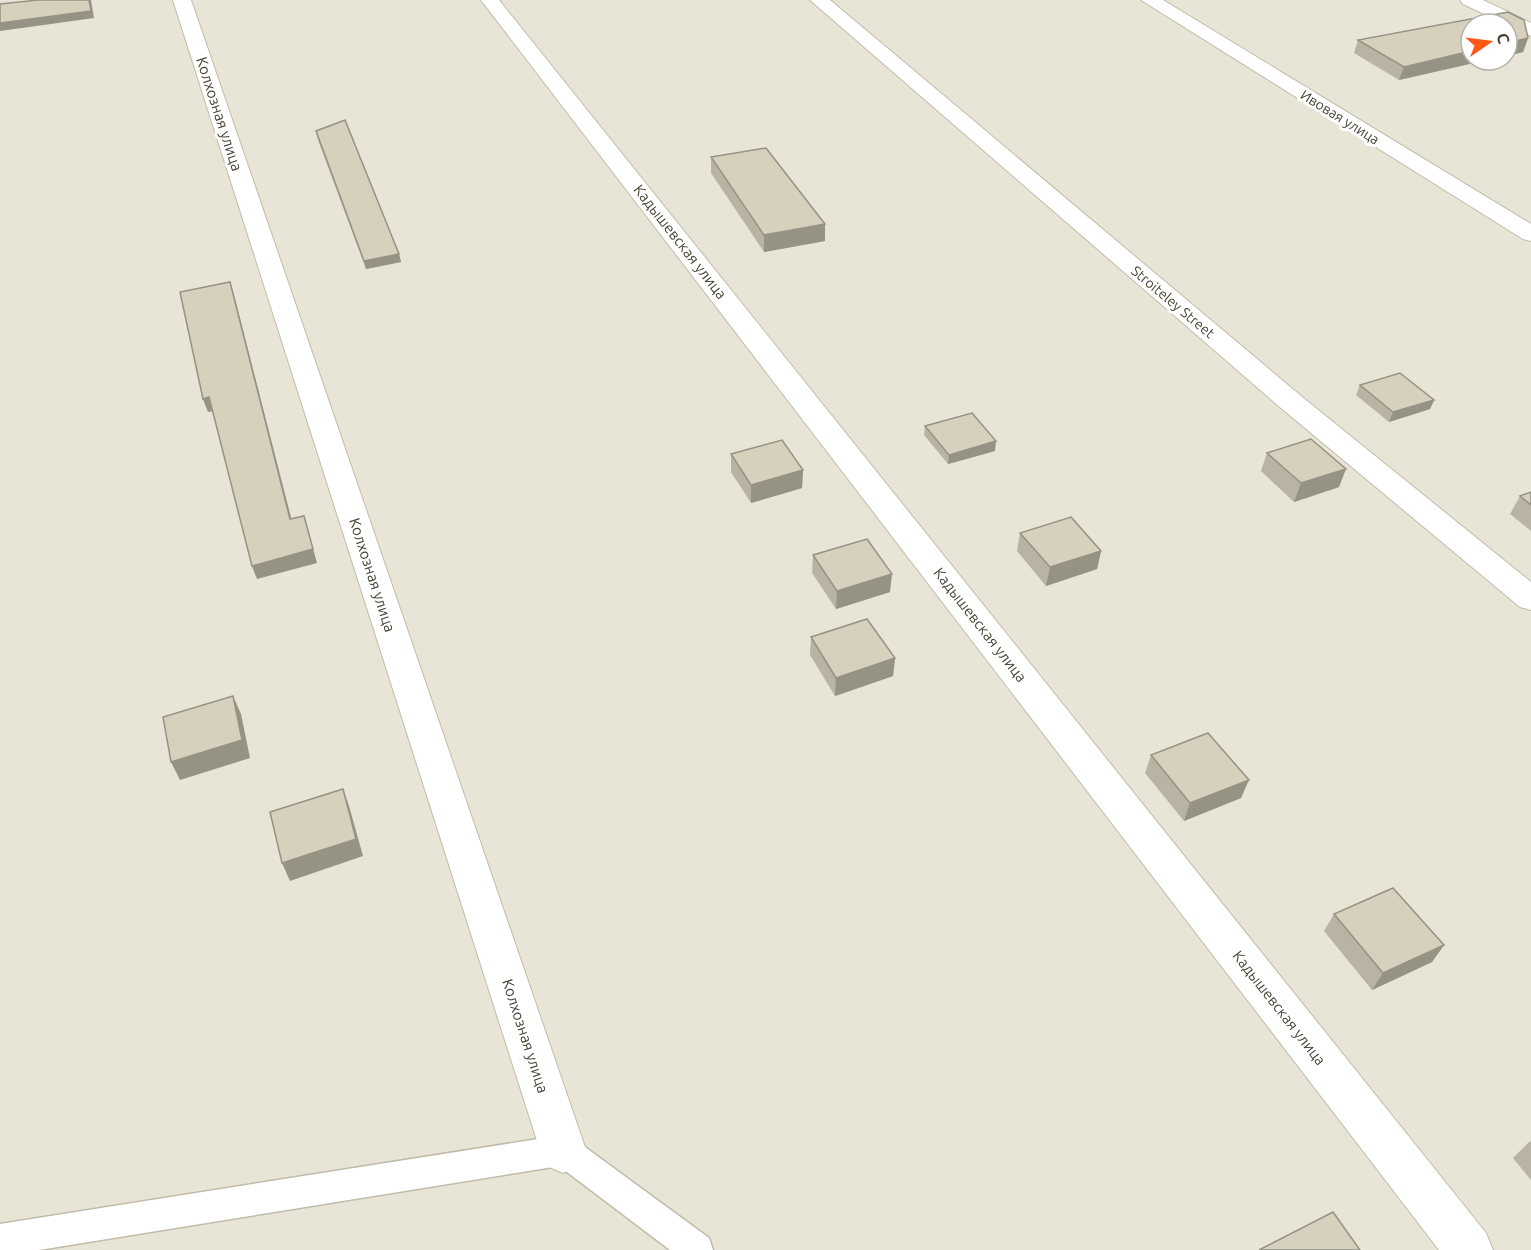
<svg xmlns="http://www.w3.org/2000/svg" width="1531" height="1250" font-family="Ubuntu,sans-serif">
  <rect width="100%" height="100%" fill="#f4f2e8"/>
  <path fill="#e8e5d6" fill-rule="evenodd" d="M0,0H1531V1250H0ZM1471,24H1507V60H1471Z"/>
  <g fill="none" stroke-linecap="round" stroke-linejoin="round">
    <defs>
      <path id="lane" d="M563,1135L574,1139L709,1238L713,1250H670L559,1166L39,1250H0V1224Z"/>
      <g id="street">
        <path d="M173,0H191L586,1150L579,1166L563,1173L547,1166L540,1150Z"/>
        <path d="M481,0H499L1486,1233L1493,1250H1439Z"/>
        <path d="M810,0H830L1301,396L1531,582V610L1520,607L1281,408Z"/>
        <path d="M1141,0H1163L1531,224V241L1523,239Z"/>
        <path d="M1460,0H1483L1531,23V36L1463,4Z"/>
      </g>
    </defs>
    <use href="#lane" stroke="#c0bcaa" stroke-width="3"/>
    <use href="#street" stroke="#c0bcaa" stroke-width="2"/>
    <use href="#lane" fill="#fff" fill-rule="evenodd"/>
    <use href="#street" fill="#fff" fill-rule="evenodd"/>
  </g>
  <g fill="#b8b3a3">
    <path d="M1508,12L1524,20L1528,38L1523,52L1507,56V24H1471V60H1487L1399,80L1354,53L1358,40Z"/>
    <path d="M316,131L399,254L401,262L366,269L318,140Z"/>
    <path d="M711,157L825,224V241L764,252L711,173Z"/>
    <path d="M1360,385L1434,400L1430,409L1389,422L1356,395Z"/>
    <path d="M925,426L995,451L948,464L924,435Z"/>
    <path d="M1267,453L1339,487L1294,502L1261,471Z"/>
    <path d="M731,454L803,470L802,488L751,503L731,472Z"/>
    <path d="M1531,492V531L1510,514L1520,496Z"/>
    <path d="M1020,533L1101,551L1097,569L1046,586L1017,551Z"/>
    <path d="M813,555L890,592L836,609L812,573Z"/>
    <path d="M811,637L895,658L893,676L835,696L810,655Z"/>
    <path d="M1151,755L1241,798L1184,821L1145,773Z"/>
    <path d="M1334,914L1444,945L1432,962L1372,990L1324,931Z"/>
    <path d="M1531,1141V1180L1513,1158L1528,1143Z"/>
  </g>
  <g fill="#969284">
    <path d="M89,0H91L94,18L0,31V23Z"/>
    <path d="M1528,38L1523,52L1507,56V43Z"/>
    <path d="M1471,51V60H1487L1399,80L1404,67Z"/>
    <path d="M825,224V241L764,252V235Z"/>
    <path d="M399,254L401,262L366,269L364,261Z"/>
    <path d="M230,282L234,295L295,533L290,519Z"/>
    <path d="M209,397L214,411L208,412L203,399Z"/>
    <path d="M1434,400L1430,409L1389,422L1393,412Z"/>
    <path d="M996,441L995,451L948,464L949,455Z"/>
    <path d="M1346,469L1339,487L1294,502L1301,483Z"/>
    <path d="M803,470L802,488L751,503V485Z"/>
    <path d="M304,516L317,563L257,579L252,566Z"/>
    <path d="M1101,551L1097,569L1046,586L1050,567Z"/>
    <path d="M892,574L890,592L836,609L837,591Z"/>
    <path d="M895,658L893,676L835,696L836,678Z"/>
    <path d="M233,696L241,714L250,758L180,780L171,762Z"/>
    <path d="M1249,780L1241,798L1184,821L1190,803Z"/>
    <path d="M343,789L349,806L363,856L290,881L282,863Z"/>
    <path d="M1444,945L1432,962L1372,990L1383,973Z"/>
  </g>
  <g fill="#d6d0bd" stroke="#969284" stroke-width="1.5">
    <path d="M38,0H89L91,11L0,23V4Z"/>
    <path d="M1508,12L1524,20L1528,38L1507,43V24H1471V51L1404,67L1358,40Z"/>
    <path d="M345,120L399,254L364,261L316,131Z"/>
    <path d="M766,148L825,224L764,235L711,157Z"/>
    <path d="M230,282L290,519L304,516L313,549L252,566L209,397L203,399L180,292Z"/>
    <path d="M1400,373L1434,400L1393,412L1360,385Z"/>
    <path d="M972,413L996,441L949,455L925,426Z"/>
    <path d="M1311,439L1346,469L1301,483L1267,453Z"/>
    <path d="M782,440L803,470L751,485L731,454Z"/>
    <path d="M1531,492V505L1520,496Z"/>
    <path d="M1071,517L1101,551L1050,567L1020,533Z"/>
    <path d="M867,539L892,574L837,591L813,555Z"/>
    <path d="M867,619L895,658L836,678L811,637Z"/>
    <path d="M233,696L242,740L171,762L163,717Z"/>
    <path d="M1208,733L1249,780L1190,803L1151,755Z"/>
    <path d="M343,789L356,839L282,863L270,812Z"/>
    <path d="M1393,888L1444,945L1383,973L1334,914Z"/>
    <path d="M1333,1212L1360,1250H1259Z"/>
  </g>
  <g text-anchor="middle" stroke-width="6" stroke-linejoin="round" paint-order="stroke">
    <g font-size="14" fill="#484336" stroke="#fff">
      <text transform="translate(1340 117) rotate(32)" y="5">Ивовая улица</text>
      <text transform="translate(1173 302) rotate(40)" y="5">Stroiteley Street</text>
    </g>
    <g font-size="15" fill="#484336" stroke="#fff">
      <text transform="translate(219 114) rotate(72)" y="5">Колхозная улица</text>
      <text transform="translate(680 242) rotate(52)" y="5">Кадышевская улица</text>
      <text transform="translate(372 575) rotate(72)" y="5">Колхозная улица</text>
      <text transform="translate(980 625) rotate(52)" y="5">Кадышевская улица</text>
      <text transform="translate(1279 1008) rotate(52)" y="5">Кадышевская улица</text>
      <text transform="translate(525 1036) rotate(72)" y="5">Колхозная улица</text>
    </g>
  </g>
  <g transform="translate(1489 42) rotate(76)"><circle r="28" fill="#ffffff" stroke="#b6b4af" stroke-width="1.5"/>
  <path d="M0-4.5L10 22L0 15L-10 22Z" fill="#ff5814"/>
  <text y="-9" font-size="16" font-weight="bold" text-anchor="middle" fill="#484336">С</text>
  </g>
</svg>
